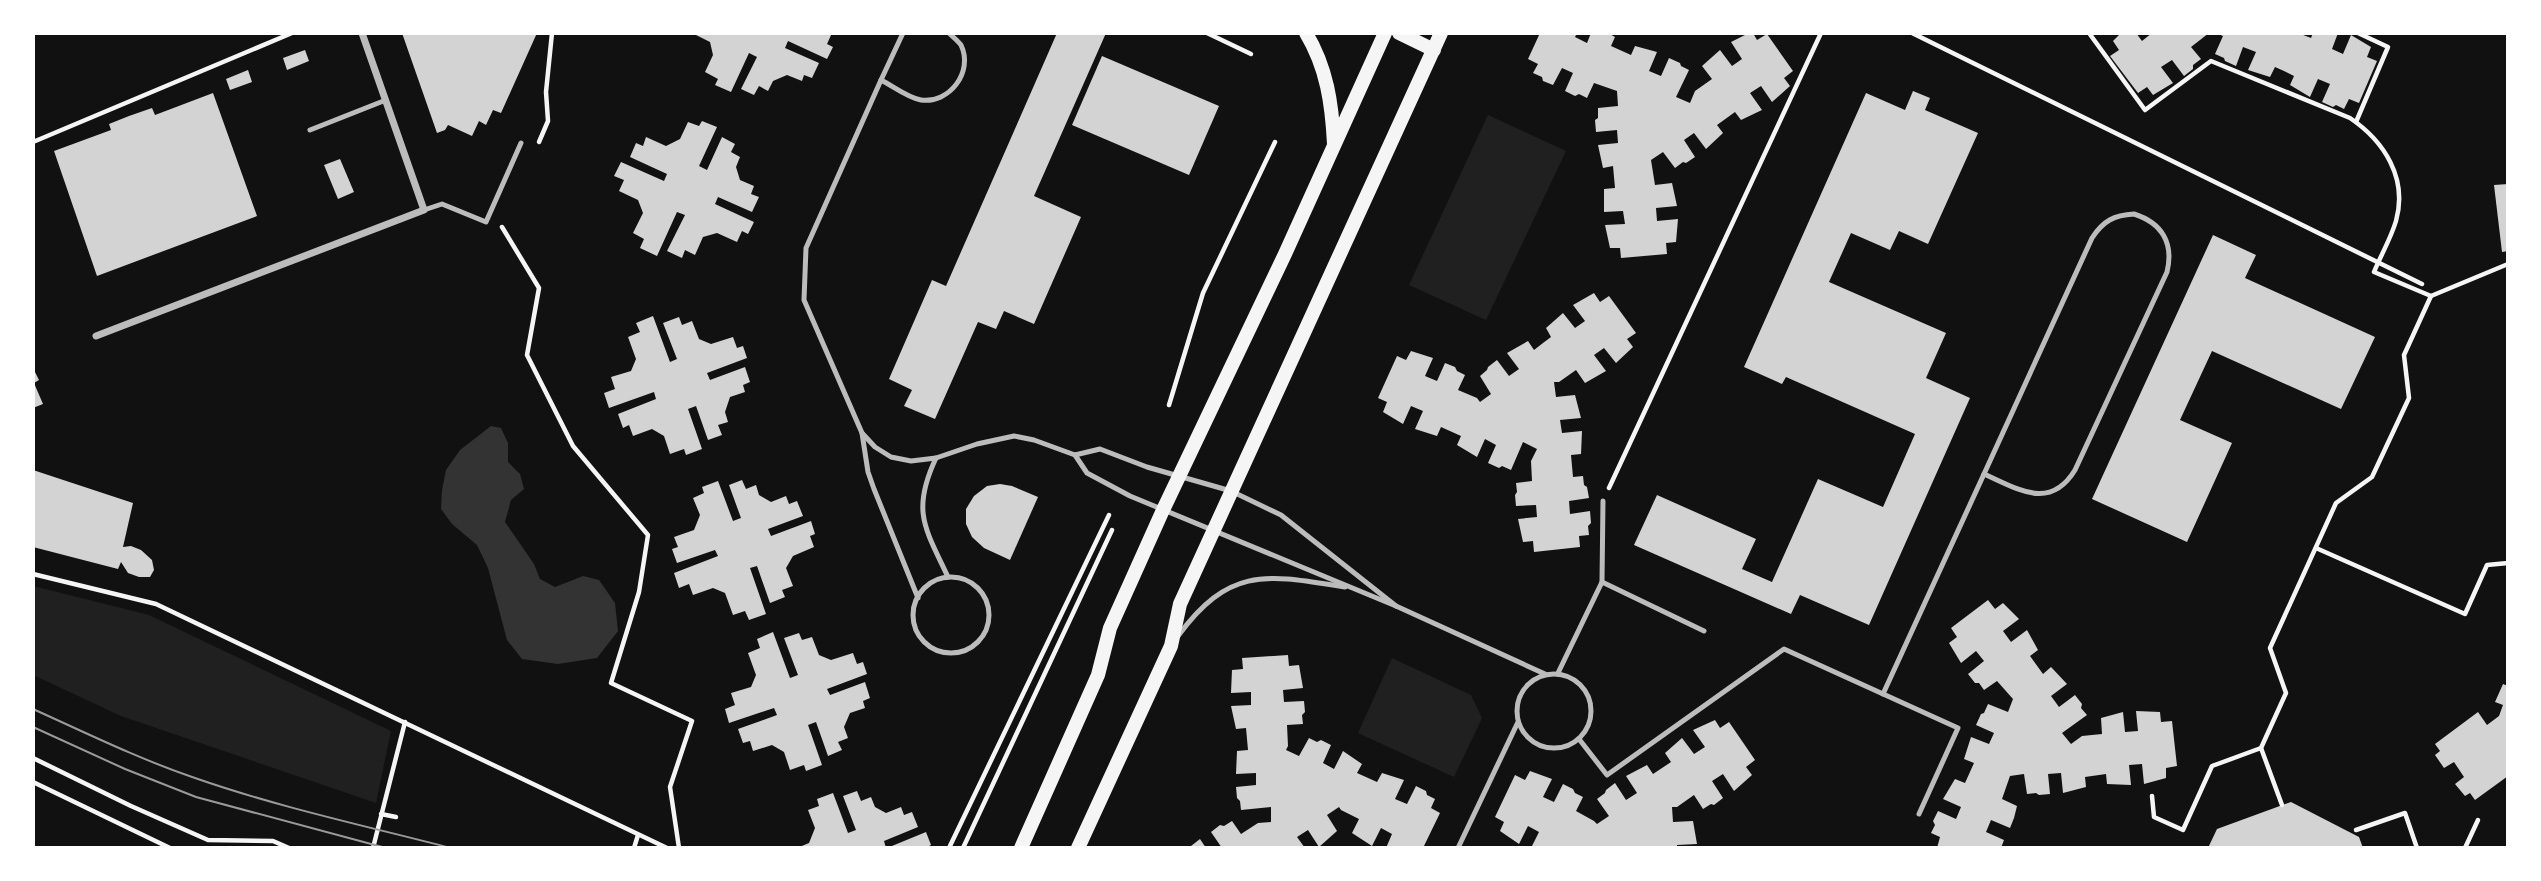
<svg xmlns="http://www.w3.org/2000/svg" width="2541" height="881" font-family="Lato,sans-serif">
  <rect width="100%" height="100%" fill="#111"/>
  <g fill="#202020">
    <path d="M1488,115L1566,151L1486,320L1409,285Z"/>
    <path d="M33,586L149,615L391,731L376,803L121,716L33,675Z"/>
    <path d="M1392,658L1471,695L1482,718L1454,777L1358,733Z"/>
  </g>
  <path fill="#333" d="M491,426L501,428L508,443V462L520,474L524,489L511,500L505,522L534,564L540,579L555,587L583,576L599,580L615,603L618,631L597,658L558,664L522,659L507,640L488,568L477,545L452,524L441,509L442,490L446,470L460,450Z"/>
  <g fill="#d3d3d3">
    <path d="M402,33H537L501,113L493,110L486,125L479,121L472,136L448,125L445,130L437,133Z"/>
    <path d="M692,33H832L827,44L833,47L827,59L788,41L785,48L819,63L812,78L804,75L802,81L787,75L773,81L768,91L759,86L754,95L741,89L757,57L749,53L731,92L715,85L718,79L705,72L713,55L710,42Z"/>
    <path d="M1057,33H1106L1034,196L1081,217L1034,324L1004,311L996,329L978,322L935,419L904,406L912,390L889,379L932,280L946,286Z"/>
    <path d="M1540,33H1577L1575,37L1587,43L1591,33H1608L1615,37L1611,46L1631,55L1635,46L1657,52L1649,71L1661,76L1669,58L1680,63L1681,66L1689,70L1676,97L1690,103L1695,91L1712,79L1702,66L1720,50L1732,66L1742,59L1731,42L1749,33H1753L1757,40L1767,34L1793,71L1784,78L1790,86L1772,102L1761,86L1750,93L1762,110L1741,120L1735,112L1717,125L1723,133L1706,149L1694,133L1684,140L1695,157L1686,163L1683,162L1675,168L1663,152L1651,160L1655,185L1672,183L1677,206L1656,208L1657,221L1678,219L1676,242L1666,243L1667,254L1621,258L1620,248H1610L1605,225L1625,224L1623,211L1604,212V189L1615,188L1613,166L1603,168L1598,145L1618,143L1617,130L1596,132L1595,120L1598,118V108L1618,106L1617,91L1594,83L1587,98L1579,94L1575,96L1565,91L1573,73L1562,68L1553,85L1543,81L1542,77L1533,73L1538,64L1528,59Z"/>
    <path d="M2121,33H2136L2142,41L2152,33H2209L2191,47L2201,59L2193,65V69L2184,76L2172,60L2161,67L2173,83L2153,95L2147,87L2138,93L2110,56L2119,50L2113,41Z"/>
    <path d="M2216,33H2298L2311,38L2313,33H2338L2332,49L2343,54L2351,35L2371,47L2367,57L2377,61L2359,103L2349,99L2344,109L2336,105L2333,107L2322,102L2330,84L2318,79L2310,97L2290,85L2294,76L2284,71L2275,67L2270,77L2248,70L2256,52L2243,47L2236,66L2225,61L2224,58L2215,54L2223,36Z"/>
    <path d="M305,50L309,61L287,70L283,58Z"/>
    <path d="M1102,56L1219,106L1189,175L1072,125Z"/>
    <path d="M248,70L252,82L230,90L226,79Z"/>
    <path d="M1913,91L1930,98L1925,110L1978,133L1928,244L1899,231L1890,250L1851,233L1829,282L1946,333L1926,378L1970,398L1869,625L1800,595L1791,614L1634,545L1657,495L1756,539L1742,569L1772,582L1818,479L1883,507L1915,434L1786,377L1782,384L1744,367L1866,93L1905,110Z"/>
    <path d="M213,93L257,216L97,276L54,151L111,130L109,124L129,116L152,108L155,115Z"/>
    <path d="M702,121L717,127L699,166L707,170L722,137L735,144L731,152L740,157L736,167L740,180L754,186L751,194L759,197L752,212L718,197L715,204L754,222L748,234L742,231L737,242L717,233L703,237L695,255L685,250L682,258L667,251L685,215L677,212L657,256L640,248L644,239L633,233L643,213L638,200L619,191L624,180L614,176L621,162L664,181L667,174L630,157L636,143L643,146L646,137L666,146L680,139L688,122L699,126Z"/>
    <path d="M340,159L354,192L338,199L324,165Z"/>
    <path d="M2508,184V251L2502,252L2494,185Z"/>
    <path d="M2213,235L2256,255L2245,278L2375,337L2341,409L2212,351L2180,420L2232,443L2187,542L2092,499Z"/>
    <path d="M1594,293L1600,302L1609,296L1636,333L1627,339L1633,347L1616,363L1604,348L1594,355L1606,371L1585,383L1576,370L1559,382H1554L1556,397L1575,395L1581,418L1560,420L1562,433L1582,431L1581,454L1571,455L1573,477L1583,476L1584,485L1587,487L1589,498L1569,501L1570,514L1590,511L1591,523L1588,526L1589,535L1579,536L1580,547L1534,552L1533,541L1523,542L1518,519L1537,517L1536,505L1516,506L1515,495L1517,492L1516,483L1532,481L1531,461L1537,449L1523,442L1511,470L1502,466L1499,468L1488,463L1496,445L1485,439L1477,457L1457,445L1461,436L1441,427L1437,436L1415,429L1423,411L1411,406L1403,424L1383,412L1387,402L1378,398L1397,356L1406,360L1411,351L1433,358L1425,376L1437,381L1445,363L1455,367L1457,371L1465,375L1458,390L1477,398L1480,402L1491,394L1480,376L1487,370L1488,367L1497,360L1509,376L1519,369L1507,353L1528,341L1534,350L1543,343L1551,337L1546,328L1563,313L1575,328L1585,321L1573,305Z"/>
    <path d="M653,316L670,362L677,359L663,323L679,317L682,325L692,321L699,339L711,344L733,337L737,348L743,346L747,358L707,373L710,380L745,367L750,382L743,385L745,392L730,397L725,412L728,422L718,425L722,435L708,440L696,406L688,409L702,449L686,455L684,449L670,454L664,436L652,429L633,436L629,425L623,428L618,414L656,399L654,392L609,408L604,393L615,389L611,377L631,371L636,359L628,337L640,332L636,323Z"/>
    <path d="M33,368L39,380L34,383L43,404L33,408Z"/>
    <path d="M33,470L133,503L123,547L131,546L141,550L152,560L154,570L150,577H139L128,573L121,562L118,569L33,547Z"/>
    <path d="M742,480L746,489L756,485L759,495L771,502L786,496L789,504L797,501L803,516L768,529L771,536L811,521L815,534L810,536L814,547L793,556L786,568L793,586L782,590L785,597L770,603L757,566L750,568L766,614L749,620L745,611L733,615L725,593L713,588L693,595L689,584L679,588L674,573L718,556L715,550L677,563L672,549L678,547L674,537L694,530L700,515L693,498L704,493L702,487L718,481L733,521L741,518L729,485Z"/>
    <path d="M1000,484L1012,486L1038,497L1010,560L984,548L972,537L966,524V509L974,496L987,486Z"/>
    <path d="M1988,600L1995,609L2003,603L2019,619L2003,631L2011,642L2027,630L2038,650L2030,656L2043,674L2051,667L2067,684L2051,696L2059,707L2075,695L2082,704L2081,708L2087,715L2062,733L2071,744L2082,736L2102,734L2101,718L2123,712L2125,732L2138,731L2136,711L2160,712L2161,722L2172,721L2177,766L2166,768V778L2144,784L2142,764L2129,765L2131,785L2107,784L2106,774L2085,777L2086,787L2063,793L2061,773L2048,774L2050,794L2039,795L2036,793L2027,794L2024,774L2010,776L2002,799L2017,806L2014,818L2010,828L1991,820L1986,832L2004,840L2001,848H1937L1940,837L1931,833L1935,825L1933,821L1938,811L1956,819L1961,807L1943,799L1955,779L1965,783L1974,763L1964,759L1971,737L1989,744L1994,733L1976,725L1981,714L1984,713L1988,704L2008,712L2013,699L1997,681L1984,690L1979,683H1975L1968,674L1984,661L1976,651L1961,663L1949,643L1957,637L1951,628Z"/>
    <path d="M773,632L790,678L798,675L784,638L799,633L802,640L812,637L819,655L831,660L853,653L857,664L863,662L867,674L827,689L830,695L865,682L870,698L863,701L865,708L850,713L844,727L848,738L838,742L842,750L828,756L816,722L808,725L822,765L806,771L804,765L790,770L784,752L772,745L753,751L750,741L743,743L738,729L777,715L774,708L729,723L725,709L735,705L731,693L751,687L756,675L748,653L760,648L757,639Z"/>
    <path d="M1288,655L1289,666L1299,665L1303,688L1283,690L1284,702L1304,701L1305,712L1302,715L1303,724L1287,725L1288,746L1286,750L1299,756L1309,738L1317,742L1321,740L1331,745L1323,763L1334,769L1343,751L1362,764L1357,773L1377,782L1382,773L1404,780L1395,799L1407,804L1416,786L1426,791L1427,795L1435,799L1431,808L1440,813L1423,848H1386L1392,834L1381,828L1372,846L1352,833L1359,819L1341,810L1339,807L1327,815L1337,831L1319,847L1308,830L1297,837L1305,848H1222L1211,832L1220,825L1224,826L1232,821L1241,834L1258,823L1271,822V807L1241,810L1240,801L1237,798L1236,787L1256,785V773L1236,774L1237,751L1248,750L1246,728L1236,729L1231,706L1251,705V692L1231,693L1232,670L1243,669L1242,658Z"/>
    <path d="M2503,684L2508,686V776L2475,800L2470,793L2465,796L2455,784L2464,777L2454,762L2444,768L2435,755L2440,751L2435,744L2478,712L2487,725L2499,716L2503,705L2495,702Z"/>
    <path d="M1715,720L1720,728L1729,722L1755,760L1746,767L1752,775L1734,791L1723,774L1712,781L1723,798L1714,805L1711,804L1703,809L1694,795L1677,807H1672L1673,822L1693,821L1697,844L1677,845V848H1531L1539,832L1528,826L1519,844L1500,831L1504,822L1495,817L1515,775L1525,780L1530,771L1552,779L1543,797L1554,802L1563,784L1573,789L1575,793L1583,797L1576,811L1594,821L1597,824L1609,816L1597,799L1605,793L1606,790L1615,783L1626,800L1637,793L1626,776L1647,765L1653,774L1671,762L1665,753L1682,738L1694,754L1705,747L1693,730Z"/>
    <path d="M857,791L861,801L871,797L875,807L886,813L901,807L904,815L912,812L918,827L884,841L886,848H797L809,843L815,828L808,810L819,806L817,799L833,793L848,833L856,830L843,796Z"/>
    <path d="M2291,802L2359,837L2363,848H2208L2217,829Z"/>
    <path d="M926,832L931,845L925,848H887Z"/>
    <path d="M1200,839L1206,848H1190L1191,846Z"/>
  </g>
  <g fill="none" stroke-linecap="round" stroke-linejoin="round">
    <g stroke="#f5f5f5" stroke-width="4.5">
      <path d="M1207,33L1251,54"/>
      <path d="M1912,33L2422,284"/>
      <path d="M2089,33L2145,110L2211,61L2350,118C2384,141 2408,178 2396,221C2391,238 2381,255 2374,272L2431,296L2404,355L2409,398L2372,477L2336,503L2270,648L2286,693L2261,748"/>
      <path d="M2356,122L2388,47L2358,33"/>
      <path d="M33,142L292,33"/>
      <path d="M539,142L548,121L546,92L552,33"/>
      <path d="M502,227L539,288L527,355L573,446L648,535L639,592L611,683L692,721L670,787L679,848"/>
      <path d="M2431,296L2508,264"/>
      <path d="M1169,405L1203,293L1275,142"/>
      <path d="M1609,488L1821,33"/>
      <path d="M2316,548L2465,614L2487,565L2508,563"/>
      <path d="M33,574L156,604L667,848"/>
      <path d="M33,758L131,806L208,840L273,841L289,848"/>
      <path d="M33,782L170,848"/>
      <path d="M2152,796L2154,817L2183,830L2212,766L2261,748L2282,805"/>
      <path d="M381,814L396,817"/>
      <path d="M2356,830L2405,813L2417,848"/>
      <path d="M373,848L405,722"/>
      <path d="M634,848L638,835"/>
      <path d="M949,848L1109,515"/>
      <path d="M963,848L1112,530"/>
      <path d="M2465,848L2478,820"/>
    </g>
    <g stroke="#bcbcbc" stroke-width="5">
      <path d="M903,33L881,80C893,86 908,98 921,100C949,104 974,72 961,45C958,41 953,37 949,33"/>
      <path d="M881,80L806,248L804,300L862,433L875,447L891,457L911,461L936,458L977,444L1014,436L1034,440L1075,455L1100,449L1147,467L1231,491L1281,515L1396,606"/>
      <path d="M310,130L386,100"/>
      <path d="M424,210L442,204L486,222L521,143"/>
      <path d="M2134,214C2162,223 2174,243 2167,272L2075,470C2050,511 2018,489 1984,474L2092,238C2103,221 2114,215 2134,214Z"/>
      <path d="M862,433L868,472L874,489L918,598"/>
      <path d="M1075,455L1087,473L1130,496L1396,606L1545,674"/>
      <path d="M936,458C911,511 925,528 948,577"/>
      <circle cx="951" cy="615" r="38"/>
      <path d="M1602,582L1704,631"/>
      <path d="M1178,636C1230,565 1268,575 1345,587"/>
      <path d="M1558,673L1602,582L1603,501"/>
      <circle cx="1554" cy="711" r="37"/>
      <path d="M1883,694L1984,474"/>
      <path d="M1579,739L1607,775L1784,649L1958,728L1919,814"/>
      <path d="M1458,848L1518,722"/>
    </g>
    <path stroke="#bcbcbc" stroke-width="7" d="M96,336L424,210L362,33"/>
    <g stroke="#f5f5f5" stroke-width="14">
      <path d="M1306,33C1327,68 1332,104 1334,144"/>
      <path d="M1399,33L1434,50"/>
      <path d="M1021,848L1098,675L1110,628L1163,510L1285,254L1385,33"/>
      <path d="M1078,848L1171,646L1180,604L1441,33"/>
    </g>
    <g stroke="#9a9a9a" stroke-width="2">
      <path d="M33,709C86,733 139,759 195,778C278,807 366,826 451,848"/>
      <path d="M33,727L125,769L196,797L386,848"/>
    </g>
  </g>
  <rect width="2541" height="881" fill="none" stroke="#ffffff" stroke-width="70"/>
</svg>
